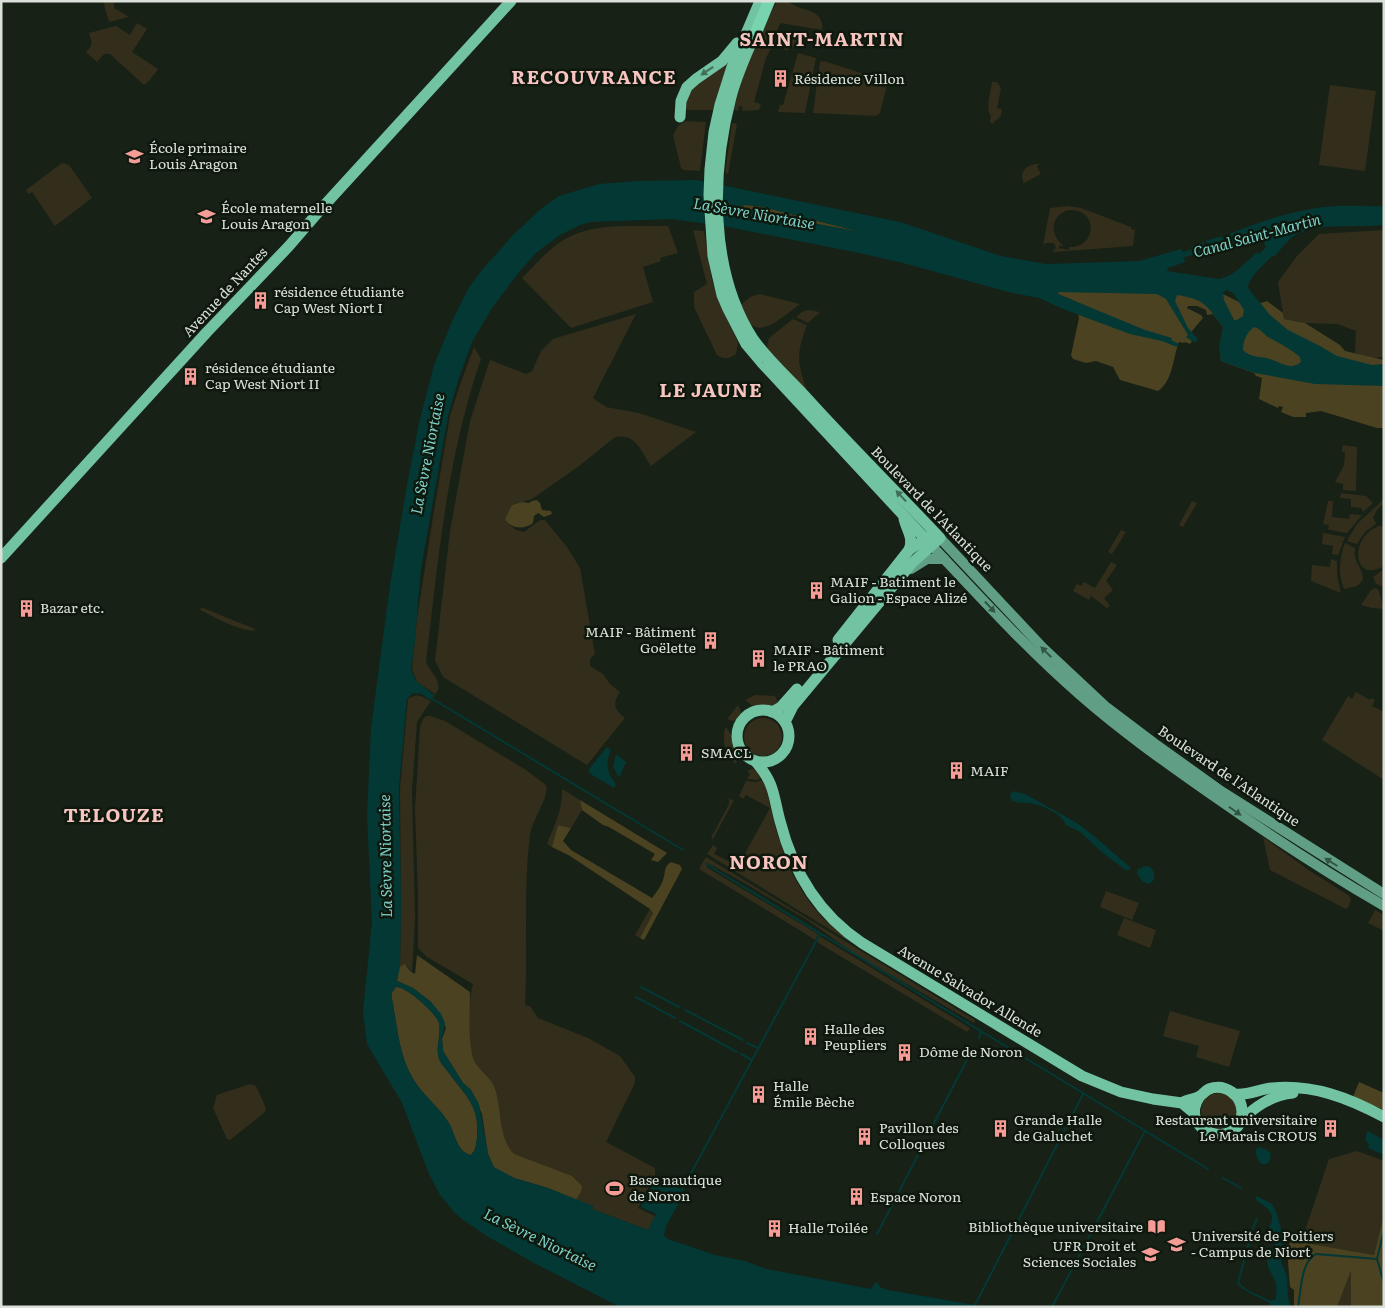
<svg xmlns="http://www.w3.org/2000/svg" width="1385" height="1308" font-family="Literata,serif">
  <rect width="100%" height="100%" fill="#172116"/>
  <g fill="#332e1b" fill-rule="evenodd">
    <path d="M103,1H114V8L129,17L109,22Z"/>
    <path d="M777,1H788C798,12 825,7 822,30L780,23L773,42L777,44L775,48H771L766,58L754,102L761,104L759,110L742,111L743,107L739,106L738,111L734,110C742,71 759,36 777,1Z"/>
    <path d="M137,23L147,29L132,52L158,69L149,81L144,85L110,54H104L97,62L86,52C93,46 92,42 89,33L116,26L130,35Z"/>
    <path d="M786,35L799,38L797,44L786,51L783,47Z"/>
    <path d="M798,53L816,58L805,113L778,112L780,105H783Z"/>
    <path d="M729,59L713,110H687L682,102L687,92Z"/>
    <path d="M824,61L888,82L880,113L876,116L813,113L820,62Z"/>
    <path d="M992,82H997L1001,88L997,108L1002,109L1001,116L992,124L990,122L991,116C985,108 991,92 992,82Z"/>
    <path d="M1330,85L1376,91L1365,171L1319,165Z"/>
    <path d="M686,121L706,122L700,171L684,170L681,168L673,135L678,126Z"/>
    <path d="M732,123L737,124L728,174L725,173Z"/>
    <path d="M62,163L69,165L92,198L55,226L32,192L28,194L26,190Z"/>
    <path d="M1039,164L1037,167L1041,174L1024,183C1018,171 1028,164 1039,164Z"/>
    <path d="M1068,206L1081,208L1131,227V229L1135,230L1133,246L1054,252L1053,250L1056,248L1054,243H1046L1043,245L1050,208ZM1069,210C1098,208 1098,248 1069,247V250L1059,248V246H1064C1049,235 1050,215 1069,210Z"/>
    <path d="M668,226L678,253L660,258L661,261L643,267L653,302L571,328L522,278C534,266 545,253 559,243C590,221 632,227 668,226Z"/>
    <path d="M693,230L704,231L712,280L719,303L738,342L736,354C729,359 725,360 717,355L694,307V292L707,284Z"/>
    <path d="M1384,230V357L1369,358L1355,353L1356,331L1337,324L1305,323L1284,319L1278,282L1297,256L1319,234Z"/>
    <path d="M760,294L800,304C787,313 763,338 749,323C745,319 743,311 740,305L752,296Z"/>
    <path d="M808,310L820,312L808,323L796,317L802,312Z"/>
    <path d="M636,314L593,398L606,407L639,413L696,432L651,466C641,451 634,431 614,438L579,466L532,499L512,505L506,522L516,530L524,532L540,520H545L567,547L580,568L595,654L590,659V666L603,674L610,684L620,692C612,704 614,709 625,718L587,765L443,677L435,660L450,531L470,421L490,360L526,374L532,371L541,351L553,339Z"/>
    <path d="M793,319L807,325C795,356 798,364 808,394L768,351L767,347L769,338Z"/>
    <path d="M474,347L481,359C447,457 438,561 426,662C430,672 441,679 438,690L417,722L412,790L415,919L412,972L407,966L400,967L401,903L400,788L408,699C417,693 421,695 430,701L435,694L417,682L412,669L417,618L434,511L450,416L460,385Z"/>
    <path d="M1343,445L1357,447L1356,491L1343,490V484L1335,482L1344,465L1345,452H1342Z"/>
    <path d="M1341,493L1366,496L1373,503L1363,512L1361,508L1351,507V499L1340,498Z"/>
    <path d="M1384,499V503L1377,510L1373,517L1376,524L1365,532L1357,544L1347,541L1357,524Z"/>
    <path d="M1192,501L1197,503L1183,527L1179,525Z"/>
    <path d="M1328,501H1333L1332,517L1349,519L1350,514L1362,515L1347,533L1330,530L1328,529L1329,525L1323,524Z"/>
    <path d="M1379,526H1384V566C1352,585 1349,536 1379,526Z"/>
    <path d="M1121,530L1126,532L1112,554L1108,552Z"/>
    <path d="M1323,533L1345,537L1338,555L1332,554L1333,546L1322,544Z"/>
    <path d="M1345,543L1355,548C1353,564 1363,566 1363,580L1357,586L1344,589C1338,574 1339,559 1345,543Z"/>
    <path d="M1331,559L1337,561V576L1341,593L1311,581L1312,565L1330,567Z"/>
    <path d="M1111,562L1117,565L1106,581L1113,590L1104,598L1110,606L1107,608L1091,596L1089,600L1073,591L1077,584L1081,586L1084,582L1095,588Z"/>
    <path d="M1384,569V587L1376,584L1373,577Z"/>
    <path d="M1376,588L1379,591L1384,609L1372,608L1361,605L1371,590Z"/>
    <path d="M201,608H203L255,629L253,631C234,629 217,618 200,610Z"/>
    <path d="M1356,692L1370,700L1371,698L1375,700L1372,706L1384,712V780L1322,740L1348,696L1352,699Z"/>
    <path d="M755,695L775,696L778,702L771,707H754L745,700Z"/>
    <path d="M738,705L741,712L739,718L733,721L727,719Z"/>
    <path d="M426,716H430L445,721L526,770L546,785C550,796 532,820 530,835C523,892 528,948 525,1005L530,1006L538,1018L588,1038L620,1056L635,1077V1083L606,1142L655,1168V1175L638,1208L655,1216L648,1230L592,1209L593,1206L576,1200L581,1192L580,1189L513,1154C497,1137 503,1109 494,1088C491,1079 480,1073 475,1064C467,1050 468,1000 473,984L427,957L418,948V895L415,809L420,727L423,719Z"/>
    <circle cx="763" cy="737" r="19"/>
    <path d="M725,727C733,733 739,755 736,764C725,755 722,741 725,727Z"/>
    <path d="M751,769H757L762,777L757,780L747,779L750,774L747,771Z"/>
    <path d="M766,779L765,782C775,831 787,880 823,918C833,928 845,936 855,945L707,854L713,845L717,848L714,854L738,866L770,808L746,795L743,799L739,796L746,781L756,782Z"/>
    <path d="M562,789L580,800L582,810L571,828L558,825L552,847L547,844C554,826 563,809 562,789Z"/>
    <path d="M729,799L734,800L713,839L711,838L729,804Z"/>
    <path d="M1263,837L1310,871L1348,895L1351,899L1349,906L1346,909L1270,870Z"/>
    <path d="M706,857L975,1020L974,1023L853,953L809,921L734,877L707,863L706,864L708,868L726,879L818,934L815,940L809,936L699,869Z"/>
    <path d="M1106,891L1139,903L1132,920L1100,907Z"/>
    <path d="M650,909L653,913L640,938L635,935Z"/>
    <path d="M1375,910L1384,915V931L1368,923Z"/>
    <path d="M1124,918L1156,930L1150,948L1117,935Z"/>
    <path d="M821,937L970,1028L967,1032L820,944L817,941L819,938Z"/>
    <path d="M1170,1011L1240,1031L1229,1067L1196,1057L1199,1046L1163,1036Z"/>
    <path d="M250,1084L256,1086L266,1108L265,1112L230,1140L227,1139L213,1108L217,1095Z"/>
    <circle cx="1219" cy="1111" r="18"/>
    <path d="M1357,1151L1384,1161V1215L1374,1255L1306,1243L1303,1237L1329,1159Z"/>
    <path d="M1352,1269L1351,1307H1337Z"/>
  </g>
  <g fill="#4b4221">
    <path d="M744,205L759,206L861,232L795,220L741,207Z"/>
    <path d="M1057,288L1219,292L1249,307L1267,301L1283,313L1284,319L1305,323L1340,345L1345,351L1384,360V428H1377L1321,411L1306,413V417H1293L1281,412L1283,407L1279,406L1278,408L1259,399L1262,378L1256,376L1254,373L1221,361L1220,347L1223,327L1213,314L1207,315L1206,310L1197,306H1188L1187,308L1201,315L1203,318L1187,337L1192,341L1190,344L1185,342L1184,343L1179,342C1173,357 1173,381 1158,391L1120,380L1113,367L1096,361L1086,363L1073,359L1071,355L1079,318L1075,301L1055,293Z"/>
    <path d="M537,500L540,503L542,510L551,511L552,514L544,517L538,513L534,516L533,523C525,530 510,529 505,519L512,505L522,502L529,503L532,501Z"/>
    <path d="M580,800L667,853L658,862L651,860L655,854L609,827L603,825L582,810Z"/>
    <path d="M558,825L571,828L563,841L571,850L652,898C656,893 661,886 663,880C666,873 663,867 671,862L680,865L682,869L644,940L640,938L653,913L650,909L570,856L552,847Z"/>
    <path d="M417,955L470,992C470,1013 468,1034 472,1054C475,1070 490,1074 495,1089C502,1109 498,1138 514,1154L572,1176L582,1186L581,1192L576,1200L548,1188L514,1178L494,1168L488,1154L482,1114L471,1090L463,1083L443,1051L442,1039L446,1028L431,1002L413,988L397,981L399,967L405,964L410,971L415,974Z"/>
    <path d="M396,987C406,986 436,1013 439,1023C442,1035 434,1048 440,1061C442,1065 446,1069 449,1073C466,1097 480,1105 477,1138C476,1145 476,1150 471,1155C458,1153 455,1135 450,1125C440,1107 421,1094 412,1077C399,1055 397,1025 392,999V992Z"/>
    <path d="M1359,1082L1384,1093V1110L1353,1097Z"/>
    <path d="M1384,1215V1307H1351V1271L1337,1307H1294V1290L1290,1287L1287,1249L1292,1238L1303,1237L1306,1243L1374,1255Z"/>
  </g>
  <g fill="#033835" fill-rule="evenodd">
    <path d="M697,180L900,222L1001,256L1046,264L1139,261L1181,249L1183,252L1192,249L1191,246L1204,242V246L1209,244L1205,241L1222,236L1224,240L1229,238V234C1263,220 1300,208 1337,206C1353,205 1368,207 1384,206V225C1358,228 1321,222 1297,234C1288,239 1282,248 1275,256H1272C1265,264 1247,279 1248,288L1270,315L1288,330L1320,346L1337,356L1372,365L1384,364V386L1315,384L1255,373L1221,361L1219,347L1223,327C1207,306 1205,299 1177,295L1175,301L1188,328L1198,339L1195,343L1186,337L1188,335L1166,299L1157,294L1059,292L1058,294L1145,330L1172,338L1171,340L1179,344L1177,347L1162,341L1130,334L1063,309L1039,298L1012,293L903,263L859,253L723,226L671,219L591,222L580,225L560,235L537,252L520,271L492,308L472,342L459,378L448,416L421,569L414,650L411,669L416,681L434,695L430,700L422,694L413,693L407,699L399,787L401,904L400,967L397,981L413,988L431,1002L441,1014L445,1023L442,1039L443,1051L463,1083L471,1090L479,1104L488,1154L494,1167L514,1178L548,1188L593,1206L592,1209L648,1230L656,1214L641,1207L648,1193L662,1202L664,1200L649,1192L657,1177L685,1192L666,1226L664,1236L668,1239L715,1255L745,1261L767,1269L871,1289L875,1283H878L880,1287L888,1290L986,1307H620L534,1263L490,1238L463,1220L454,1212L440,1195L429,1174L402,1103L367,1044L363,1011L372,922L367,815L371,728L390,585L407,485L419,423L434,365L453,319L469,287L482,270L513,235L542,208L559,196L599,184L637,181ZM744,205L759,206L861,232L795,220L741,207ZM1263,240L1266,247L1259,254L1257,252C1245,263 1234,276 1219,279L1167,271L1168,268L1185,262L1184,257L1194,255L1195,259L1226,249L1225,245L1230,243L1232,247ZM1226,290L1233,293L1244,310L1243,316L1237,320H1234L1224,300L1223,293ZM1254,327C1260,329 1263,333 1268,337C1279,343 1290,349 1300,357L1301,362C1291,371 1280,362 1270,359C1261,356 1250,358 1243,350C1243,341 1247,332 1254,327ZM396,987C406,986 436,1013 439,1023C442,1035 434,1048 440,1061C442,1065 446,1069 449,1073C466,1097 480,1105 477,1138C476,1145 476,1150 471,1155C458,1153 455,1135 450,1125C440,1107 421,1094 412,1077C399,1055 397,1025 392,999V992Z"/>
    <path d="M607,747L611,750C605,762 607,774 616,784L614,788L589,773V769Z"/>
    <path d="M616,754L626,762L619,778L613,767Z"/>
    <path d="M1013,791L1025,794L1077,823L1094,836L1131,868L1127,871L1104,854L1080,832L1066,825C1063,815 1044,806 1034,804C1024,801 1021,805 1011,800L1010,795Z"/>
    <path d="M1145,866L1150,867L1154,872V880L1149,884L1143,882L1137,874V870Z"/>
    <path d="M1367,1132H1370L1384,1140V1155L1368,1148L1369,1144L1365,1140Z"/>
    <path d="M1259,1147L1265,1149L1271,1153L1270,1160L1267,1164H1261L1257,1158L1255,1151Z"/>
    <path d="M1257,1196L1272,1204L1276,1211L1283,1236L1281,1262L1287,1276L1288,1297L1290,1307H1273L1269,1303V1301L1275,1300C1281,1276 1267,1276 1267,1259C1267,1250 1279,1246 1275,1237C1274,1234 1271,1231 1269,1227C1270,1224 1272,1222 1272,1219C1273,1209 1260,1204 1255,1199Z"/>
  </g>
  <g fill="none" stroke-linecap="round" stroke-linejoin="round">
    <g stroke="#033835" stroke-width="2">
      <path d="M431,698L683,850"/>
      <path d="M706,864L1208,1169"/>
      <path d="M641,987L679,1007"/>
      <path d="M636,997L675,1018"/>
      <path d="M685,1010L743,1040"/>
      <path d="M680,1021L737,1052"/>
      <path d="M979,1038L981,1032"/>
      <path d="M747,1043L758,1048"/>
      <path d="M741,1054L752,1060"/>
      <path d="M932,1127L972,1050"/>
      <path d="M1223,1178L1241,1188"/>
      <path d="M681,1192L820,934"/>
      <path d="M1257,1219L1253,1227L1238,1283C1246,1293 1260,1296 1270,1302"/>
      <path d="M877,1234L918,1155"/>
      <path d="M1377,1259L1384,1230"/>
      <path d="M974,1307L1083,1094"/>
      <path d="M1052,1307L1145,1131"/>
      <path d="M1298,1307C1301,1291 1301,1261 1316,1254L1377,1259L1384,1283"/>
    </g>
    <g stroke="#609f85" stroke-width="10">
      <path d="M940,538L1043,648L1105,706L1154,743L1221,791L1384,894"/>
      <path d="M931,545C979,596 1027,649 1080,695C1121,731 1165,762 1209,793C1266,833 1324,871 1384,906"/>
      <path d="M911,569L927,559H944"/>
    </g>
    <g stroke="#71c3a2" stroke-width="11">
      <path d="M760,1L732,67L720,105L714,132L710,169L709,195L713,256L722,295L728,309L746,344L762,363L931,545"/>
      <path d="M757,30C747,52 737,74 731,97C711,173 709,271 753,339C767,359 787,377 804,395C848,444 895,490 940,538L912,563L793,706L785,722"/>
      <path d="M680,117L681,101L687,87L696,79L722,61L737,43"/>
      <path d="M904,519C907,531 914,538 909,550"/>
      <path d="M1,558L207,332L289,246L321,209L511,1"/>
      <path d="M838,640L909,550L931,535"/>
      <circle cx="763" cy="736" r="26"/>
      <path d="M772,712L781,707L797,689"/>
      <path d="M756,762C775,784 773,795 780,821C793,872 818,914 862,943L1082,1076L1121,1092L1153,1099L1182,1103L1194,1113"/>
      <path d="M1234,1094C1248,1096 1259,1089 1272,1088C1313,1084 1349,1098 1384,1117"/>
      <path d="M1182,1103C1187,1099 1194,1100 1200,1096C1203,1094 1205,1091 1209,1089C1225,1083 1242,1095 1242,1112C1241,1152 1175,1133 1200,1096"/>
      <path d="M1239,1122C1255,1107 1271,1095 1293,1093"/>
    </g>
    <path stroke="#78d4af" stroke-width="12" d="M757,30L769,1"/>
  </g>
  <defs><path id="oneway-solid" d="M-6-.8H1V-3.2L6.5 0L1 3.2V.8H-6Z" transform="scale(1.25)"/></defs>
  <g fill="#406e58">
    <use href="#oneway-solid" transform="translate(707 71) rotate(146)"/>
    <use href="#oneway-solid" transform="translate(901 496) rotate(-133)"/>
  </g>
  <g fill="#335543">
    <use href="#oneway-solid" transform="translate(990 607) rotate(47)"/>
    <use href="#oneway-solid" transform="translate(1046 652) rotate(-135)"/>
    <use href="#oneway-solid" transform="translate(1235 811) rotate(35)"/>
    <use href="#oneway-solid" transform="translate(1331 862) rotate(-148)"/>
  </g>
  <defs>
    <symbol id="building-bare" viewBox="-9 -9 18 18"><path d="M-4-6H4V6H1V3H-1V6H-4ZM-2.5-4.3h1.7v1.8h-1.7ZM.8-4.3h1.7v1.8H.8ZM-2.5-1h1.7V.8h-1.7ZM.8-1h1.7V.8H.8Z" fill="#f59c96" stroke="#0e180d" stroke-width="2.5" paint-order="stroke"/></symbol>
    <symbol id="school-bare" viewBox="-9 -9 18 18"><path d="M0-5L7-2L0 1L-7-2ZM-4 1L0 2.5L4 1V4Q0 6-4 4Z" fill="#f59c96" stroke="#0e180d" stroke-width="2.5" paint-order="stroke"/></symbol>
    <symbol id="stadium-bare" viewBox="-9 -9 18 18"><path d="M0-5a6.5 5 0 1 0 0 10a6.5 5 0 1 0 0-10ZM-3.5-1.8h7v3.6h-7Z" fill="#f59c96" stroke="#0e180d" stroke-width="2.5" paint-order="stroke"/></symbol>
    <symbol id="library-bare" viewBox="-9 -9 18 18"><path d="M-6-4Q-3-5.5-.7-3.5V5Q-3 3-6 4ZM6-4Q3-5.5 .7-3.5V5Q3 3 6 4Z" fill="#f59c96" stroke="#0e180d" stroke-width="2.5" paint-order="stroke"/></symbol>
    <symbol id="university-bare" viewBox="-9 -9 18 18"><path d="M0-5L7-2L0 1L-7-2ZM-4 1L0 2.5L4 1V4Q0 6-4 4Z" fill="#f59c96" stroke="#0e180d" stroke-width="2.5" paint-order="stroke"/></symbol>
  </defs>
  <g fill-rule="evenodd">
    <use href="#building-bare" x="768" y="66" width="25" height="25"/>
    <use href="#school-bare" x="122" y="144" width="25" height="25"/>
    <use href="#school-bare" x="194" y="204" width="25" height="25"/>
    <use href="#building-bare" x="248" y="288" width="25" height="25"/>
    <use href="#building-bare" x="178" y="364" width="25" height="25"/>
    <use href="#building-bare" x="804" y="578" width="25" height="25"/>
    <use href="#building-bare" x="14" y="596" width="25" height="25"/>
    <use href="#building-bare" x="698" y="628" width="25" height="25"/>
    <use href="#building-bare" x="746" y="646" width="25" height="25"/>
    <use href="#building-bare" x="674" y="740" width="25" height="25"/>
    <use href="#building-bare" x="944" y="758" width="25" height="25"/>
    <use href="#building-bare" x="798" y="1024" width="25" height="25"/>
    <use href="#building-bare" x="892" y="1040" width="25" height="25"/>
    <use href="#building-bare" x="746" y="1082" width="25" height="25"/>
    <use href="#building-bare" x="988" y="1116" width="25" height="25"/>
    <use href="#building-bare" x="1318" y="1116" width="25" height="25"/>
    <use href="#building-bare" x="852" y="1124" width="25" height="25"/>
    <use href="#stadium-bare" x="602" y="1176" width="25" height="25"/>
    <use href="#building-bare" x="844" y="1184" width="25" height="25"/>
    <use href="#library-bare" x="1144" y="1214" width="25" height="25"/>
    <use href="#building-bare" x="762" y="1216" width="25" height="25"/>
    <use href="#university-bare" x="1164" y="1232" width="25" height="25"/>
    <use href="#university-bare" x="1138" y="1242" width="25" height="25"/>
  </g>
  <g text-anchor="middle" stroke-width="5" stroke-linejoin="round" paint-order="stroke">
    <g font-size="14" fill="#dbe1da" stroke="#0e180d" text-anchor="start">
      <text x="794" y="84">Résidence Villon</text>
      <text x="149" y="153">École primaire<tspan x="149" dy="16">Louis Aragon</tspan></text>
      <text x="221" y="213">École maternelle<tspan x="221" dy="16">Louis Aragon</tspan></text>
      <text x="274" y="297">résidence étudiante<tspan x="274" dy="16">Cap West Niort I</tspan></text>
      <text x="205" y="373">résidence étudiante<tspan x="205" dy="16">Cap West Niort II</tspan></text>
      <text x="830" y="587">MAIF - Batiment le<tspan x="830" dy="16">Galion - Espace Alizé</tspan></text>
      <text x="40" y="613">Bazar etc.</text>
      <text x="696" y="637" text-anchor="end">MAIF - Bâtiment<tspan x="696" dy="16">Goëlette</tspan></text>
      <text x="773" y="655">MAIF - Bâtiment<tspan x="773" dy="16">le PRAO</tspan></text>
      <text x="701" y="758">SMACL</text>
      <text x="970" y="776">MAIF</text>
      <text x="824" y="1034">Halle des<tspan x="824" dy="16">Peupliers</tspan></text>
      <text x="919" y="1057">Dôme de Noron</text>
      <text x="773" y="1091">Halle<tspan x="773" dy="16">Émile Bèche</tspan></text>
      <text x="1014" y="1125">Grande Halle<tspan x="1014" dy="16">de Galuchet</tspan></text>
      <text x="1317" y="1125" text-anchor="end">Restaurant universitaire<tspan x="1317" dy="16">Le Marais CROUS</tspan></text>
      <text x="879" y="1133">Pavillon des<tspan x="879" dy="16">Colloques</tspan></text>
      <text x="629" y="1185">Base nautique<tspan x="629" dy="16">de Noron</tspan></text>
      <text x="870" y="1202">Espace Noron</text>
      <text x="1143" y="1232" text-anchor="end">Bibliothèque universitaire</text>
      <text x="788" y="1233">Halle Toilée</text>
      <text x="1191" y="1241">Université de Poitiers<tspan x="1191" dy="16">- Campus de Niort</tspan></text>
      <text x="1136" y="1251" text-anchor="end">UFR Droit et<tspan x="1136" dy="16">Sciences Sociales</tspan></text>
    </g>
    <g font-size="14" fill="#dbe1da" stroke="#0e180d">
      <text transform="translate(225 292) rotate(-47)" y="5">Avenue de Nantes</text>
      <text transform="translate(932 509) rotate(46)" y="5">Boulevard de l'Atlantique</text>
      <text transform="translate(1229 776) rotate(34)" y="5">Boulevard de l'Atlantique</text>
      <text transform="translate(970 991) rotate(31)" y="5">Avenue Salvador Allende</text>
    </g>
    <g font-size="15" font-style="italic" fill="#7dd0c9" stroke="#0e180d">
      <text transform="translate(754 214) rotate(10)" y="5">La Sèvre Niortaise</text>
      <text transform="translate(1257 236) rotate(-15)" y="5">Canal Saint-Martin</text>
      <text transform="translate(428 454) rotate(-79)" y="5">La Sèvre Niortaise</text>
      <text transform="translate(386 856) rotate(-91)" y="5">La Sèvre Niortaise</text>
      <text transform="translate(540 1240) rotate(26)" y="5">La Sèvre Niortaise</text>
    </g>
    <g font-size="19" font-weight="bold" letter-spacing="1" fill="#f8c4c0" stroke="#0e180d">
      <text x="822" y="46">SAINT-MARTIN</text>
      <text x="594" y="84">RECOUVRANCE</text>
      <text x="711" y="397">LE JAUNE</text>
      <text x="114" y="822">TELOUZE</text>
      <text x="769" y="869">NORON</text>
    </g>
  </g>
  <rect width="1385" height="1308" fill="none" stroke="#dbe1da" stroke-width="5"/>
</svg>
